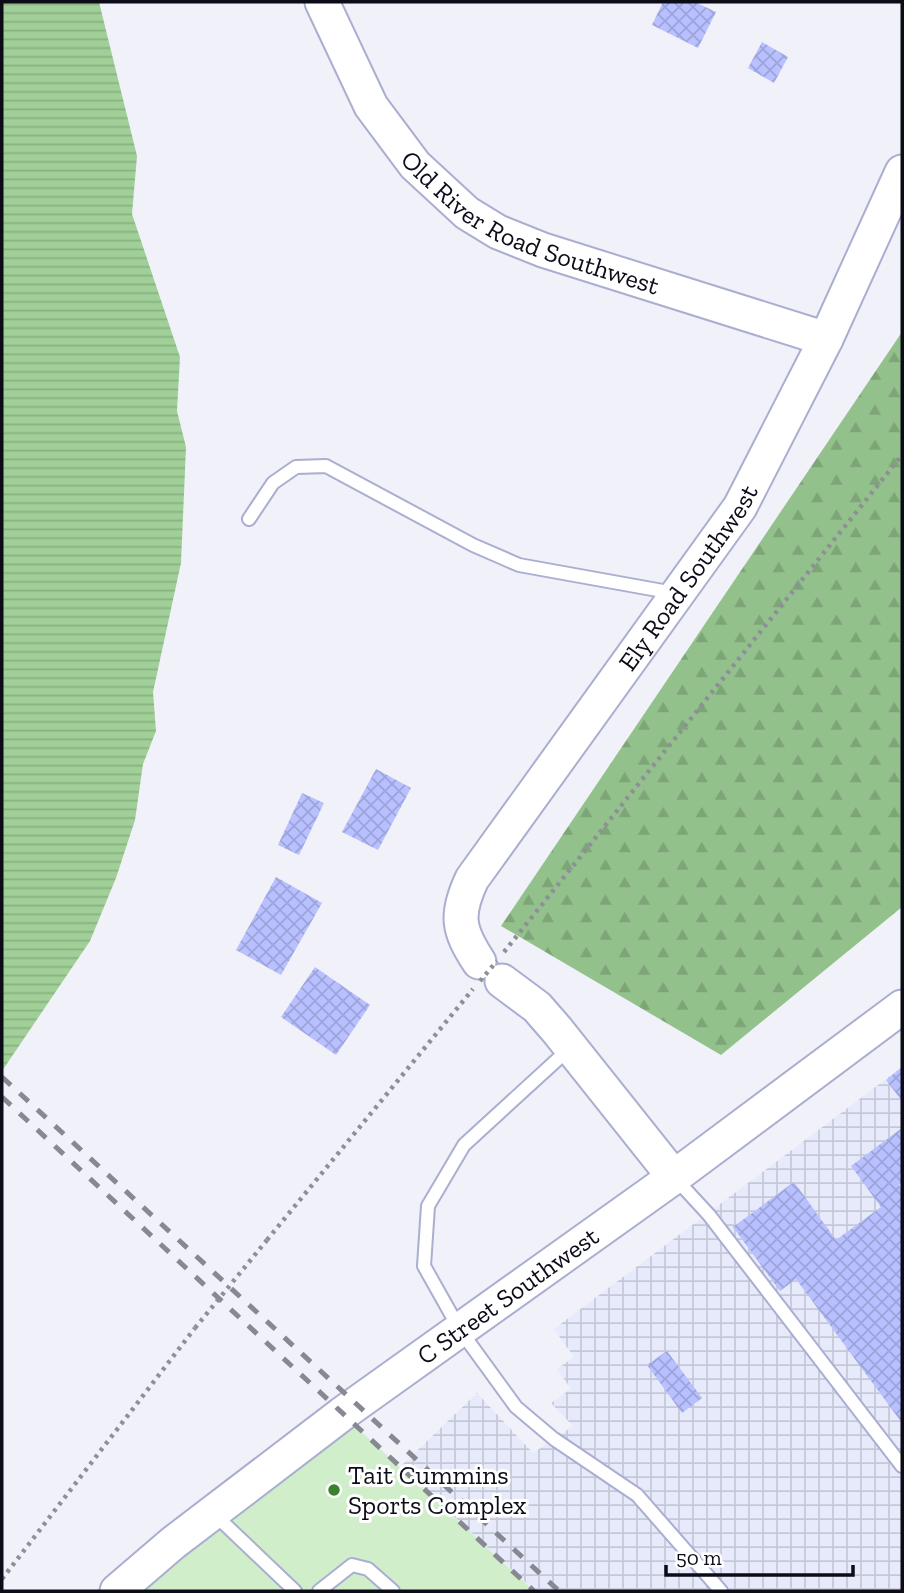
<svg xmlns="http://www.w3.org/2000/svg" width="904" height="1593" font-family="'Zilla Slab',serif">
  <defs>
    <pattern id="industrial-grid" width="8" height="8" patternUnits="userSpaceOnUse" patternTransform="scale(1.75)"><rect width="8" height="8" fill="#e7eafb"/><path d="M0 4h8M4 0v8" fill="none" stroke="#c5c8d6"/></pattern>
    <pattern id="forest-firs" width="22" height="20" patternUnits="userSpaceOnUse" patternTransform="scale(1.75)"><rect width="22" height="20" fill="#93c18b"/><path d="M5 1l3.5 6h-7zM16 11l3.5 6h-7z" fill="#7da577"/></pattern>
    <pattern id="water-rules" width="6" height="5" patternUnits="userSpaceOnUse" patternTransform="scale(1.75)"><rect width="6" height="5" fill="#a1cf98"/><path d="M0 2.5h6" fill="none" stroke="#89b182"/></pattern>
    <pattern id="building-cross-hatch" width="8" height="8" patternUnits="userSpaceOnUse" patternTransform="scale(1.75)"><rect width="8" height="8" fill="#b8c0ff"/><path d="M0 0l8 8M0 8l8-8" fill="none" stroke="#9da4da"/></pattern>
  </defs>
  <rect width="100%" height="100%" fill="#f0f1f9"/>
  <path fill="url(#industrial-grid)" d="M902,1067V1591H535L400,1467L477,1393L533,1453L573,1426L551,1403L571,1389L557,1369L574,1357L554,1329Z"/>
  <path fill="url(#forest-firs)" d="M902,332V907L721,1055L501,926Z"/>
  <path fill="#cfeec9" d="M342,1414L534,1591H117Z"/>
  <path fill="url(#water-rules)" d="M2,2H99L137,156L132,214L180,357L177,411L186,447L181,563L153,692L156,731L143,764L135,820L116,878L90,941L2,1071Z"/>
  <g fill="url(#building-cross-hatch)">
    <path d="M663,2H695L716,12L698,48L652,25Z"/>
    <path d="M762,42L788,57L774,83L748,68Z"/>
    <path d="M376,769L411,788L378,850L342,832Z"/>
    <path d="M302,793L324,803L299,855L278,845Z"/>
    <path d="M276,877L322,903L281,975L236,950Z"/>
    <path d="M315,967L370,1005L336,1055L281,1017Z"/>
    <path d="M902,1067V1101L886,1080Z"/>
    <path d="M902,1128V1183L899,1185L902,1190V1423L796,1279L780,1291L733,1227L794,1182L836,1240L881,1207L851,1166Z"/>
    <path d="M667,1351L702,1398L682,1413L647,1365Z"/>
  </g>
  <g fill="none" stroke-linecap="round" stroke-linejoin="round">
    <defs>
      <g id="lane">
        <path d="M249,519L273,483L296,467L326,466L473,545L519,565L674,593"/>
        <path d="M570,1048L464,1145L428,1206L424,1266L460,1330L516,1407L554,1439L637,1495L721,1591"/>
        <path d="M674,1177L709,1215L902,1466"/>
        <path d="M213,1513L295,1591"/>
        <path d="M319,1591L352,1565L368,1569L393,1591"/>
      </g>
      <g id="secondary">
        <path id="s1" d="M322,2L371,106L415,165L467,213L498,232L543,250L826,339"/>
        <path id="s2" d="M479,962C458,930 455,915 472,879L740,507L826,339L902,172"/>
        <path d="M502,981L537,1007L557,1030L674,1177"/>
        <path id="s3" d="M117,1591L173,1543L342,1414L674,1177L902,1007"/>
      </g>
    </defs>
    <use href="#lane" stroke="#aaaed0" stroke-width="16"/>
    <use href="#secondary" stroke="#aaaed0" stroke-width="37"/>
    <g stroke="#8e8f99" stroke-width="4.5" stroke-dasharray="3.5 5" stroke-linecap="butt">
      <path d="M504,952L902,455"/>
      <path d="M267,1240L473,989"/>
      <path d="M2,1579L195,1328"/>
    </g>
    <use href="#lane" stroke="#fff" stroke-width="12"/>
    <use href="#secondary" stroke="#fff" stroke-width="33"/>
    <g stroke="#878892" stroke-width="5" stroke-dasharray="12 12" stroke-linecap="butt">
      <path d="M2,1077L559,1591"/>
      <path d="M2,1097L534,1591"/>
    </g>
    <g stroke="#8e8f99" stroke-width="4.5" stroke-dasharray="3.5 5" stroke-linecap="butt">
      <path d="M480,981L497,961"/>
      <path d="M195,1328L267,1240"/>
    </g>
  </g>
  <circle fill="#39832b" stroke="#fff" stroke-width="2.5" cx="334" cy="1490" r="7"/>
  <g text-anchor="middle" stroke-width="6" stroke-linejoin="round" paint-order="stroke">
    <g font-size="26" fill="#0b0c18" stroke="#fff">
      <text dy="9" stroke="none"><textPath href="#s1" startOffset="320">Old River Road Southwest</textPath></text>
      <text dy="9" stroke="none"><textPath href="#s2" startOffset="460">Ely Road Southwest</textPath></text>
      <text dy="9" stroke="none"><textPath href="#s3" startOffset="490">C Street Southwest</textPath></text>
    </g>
    <g font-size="26" fill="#0b0c18" stroke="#fff" text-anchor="start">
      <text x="348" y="1484">Tait Cummins<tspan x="348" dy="30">Sports Complex</tspan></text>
    </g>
  </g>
  <rect width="904" height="1593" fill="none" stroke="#0b0c18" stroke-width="7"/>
  <path d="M666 1565v10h187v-10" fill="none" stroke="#0b0c18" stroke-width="3.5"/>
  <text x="676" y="1565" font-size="21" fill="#0b0c18" stroke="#ffffff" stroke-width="5" paint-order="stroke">50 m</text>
</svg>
